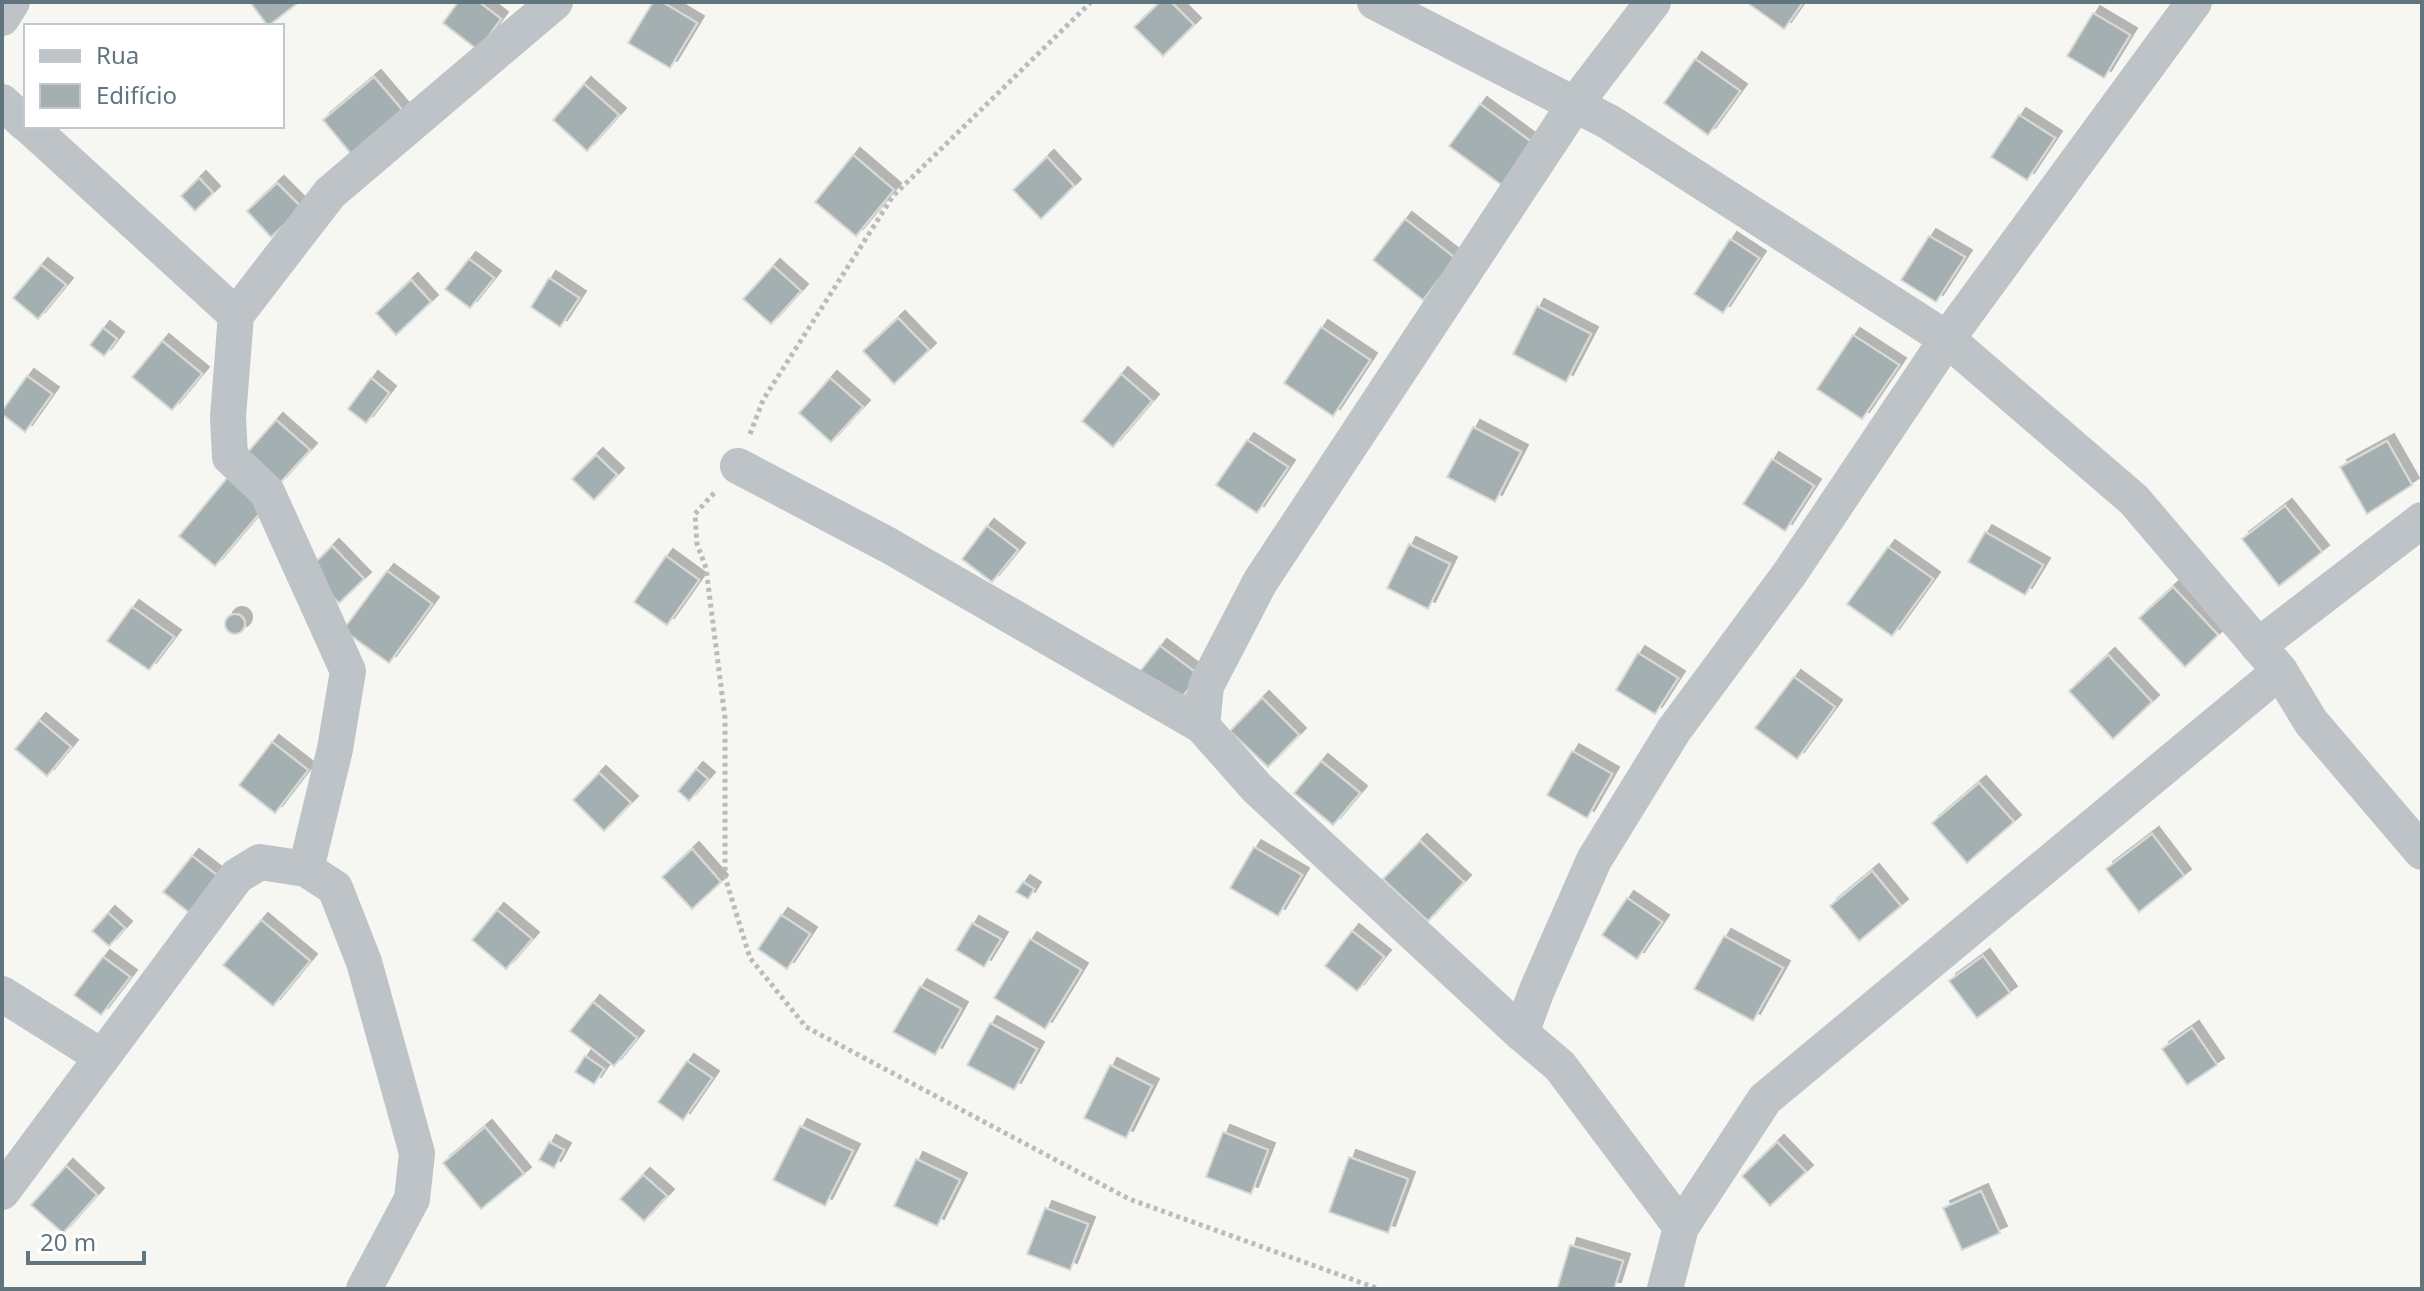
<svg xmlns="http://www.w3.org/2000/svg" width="2424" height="1291" font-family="'Noto Sans',sans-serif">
  <defs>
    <filter id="shadow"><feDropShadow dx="7" dy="-7" stdDeviation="0" flood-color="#0004"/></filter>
  </defs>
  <rect width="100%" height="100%" fill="#f6f6f3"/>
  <g fill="#a4afb2" stroke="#d8d8d5" stroke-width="2" filter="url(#shadow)">
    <path d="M250,2H299L268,26Z"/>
    <path d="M458,2H479L501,19L478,50L443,23Z"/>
    <path d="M653,2H662L697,23L670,68L628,43Z"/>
    <path d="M1160,2H1171L1194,25L1163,56L1134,27Z"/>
    <path d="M1750,2H1803L1784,29L1749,4Z"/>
    <path d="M2093,13L2130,35L2104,78L2067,56Z"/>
    <path d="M1695,59L1740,91L1708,135L1664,103Z"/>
    <path d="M374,77L403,111L352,155L323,120Z"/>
    <path d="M584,84L619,115L587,151L553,120Z"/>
    <path d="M1480,104L1534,144L1503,186L1449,146Z"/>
    <path d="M2019,115L2055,138L2027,180L1991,157Z"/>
    <path d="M853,155L894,190L856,236L815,202Z"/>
    <path d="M1047,157L1074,186L1041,219L1013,190Z"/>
    <path d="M199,178L213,193L195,211L181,196Z"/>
    <path d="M277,183L302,208L271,237L247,211Z"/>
    <path d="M1405,219L1455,258L1423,300L1373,260Z"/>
    <path d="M1929,236L1965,257L1936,302L1901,280Z"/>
    <path d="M1730,239L1759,258L1723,313L1694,294Z"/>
    <path d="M469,259L494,278L470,308L445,289Z"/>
    <path d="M41,265L66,285L38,319L13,298Z"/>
    <path d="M773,266L801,291L771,324L743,299Z"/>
    <path d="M549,278L579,298L560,327L531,307Z"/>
    <path d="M411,280L431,302L396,335L376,313Z"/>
    <path d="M1537,306L1591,334L1566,382L1513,354Z"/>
    <path d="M898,318L929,350L894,384L863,351Z"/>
    <path d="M1321,327L1370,360L1333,416L1284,383Z"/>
    <path d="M103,328L117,339L104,356L90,345Z"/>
    <path d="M1853,335L1899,365L1862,419L1817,389Z"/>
    <path d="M162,341L202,374L172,410L132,377Z"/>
    <path d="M1121,374L1152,401L1113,447L1082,421Z"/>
    <path d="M27,376L52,394L25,432L2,414V411Z"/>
    <path d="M371,378L389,393L366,423L348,409Z"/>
    <path d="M830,378L863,407L831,442L799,413Z"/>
    <path d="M276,420L310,450L279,484L246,454Z"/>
    <path d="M1473,427L1521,452L1495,502L1447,477Z"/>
    <path d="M1247,440L1288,467L1257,513L1216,485Z"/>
    <path d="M2387,441L2412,485L2367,514L2340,467Z"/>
    <path d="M596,455L617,475L594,500L572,479Z"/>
    <path d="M1772,459L1814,486L1785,531L1743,504Z"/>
    <path d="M228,477L264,508L215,566L179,536Z"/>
    <path d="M2285,506L2322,552L2279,586L2242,539Z"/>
    <path d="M987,526L1018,550L992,582L962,559Z"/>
    <path d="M1985,532L2043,565L2025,595L1968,562Z"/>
    <path d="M1409,544L1450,564L1428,609L1387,588Z"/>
    <path d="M332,546L364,579L339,603L307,571Z"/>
    <path d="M1888,547L1933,579L1892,636L1847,604Z"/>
    <path d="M666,556L699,580L667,625L634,602Z"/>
    <path d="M387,571L432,604L389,663L343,630Z"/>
    <path d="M2173,587L2218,635L2185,667L2139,618Z"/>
    <path d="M132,607L174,637L149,670L107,641Z"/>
    <circle cx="235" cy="624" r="10"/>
    <path d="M1160,646L1199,675L1173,709L1134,679Z"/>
    <path d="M1638,653L1678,678L1655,714L1616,690Z"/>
    <path d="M2108,655L2152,702L2113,739L2069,691Z"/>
    <path d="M1794,677L1835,707L1797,759L1755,728Z"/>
    <path d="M1262,698L1299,735L1268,767L1230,731Z"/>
    <path d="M39,720L71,747L47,776L15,749Z"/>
    <path d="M272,742L308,770L275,813L239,785Z"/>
    <path d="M1572,751L1612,774L1587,818L1547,795Z"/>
    <path d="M1321,761L1360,793L1333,825L1294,793Z"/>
    <path d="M696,769L708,779L689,801L678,791Z"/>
    <path d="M599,773L631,803L604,831L573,800Z"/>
    <path d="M1979,783L2014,822L1967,863L1932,823Z"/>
    <path d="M2152,834L2184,876L2139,912L2106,869Z"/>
    <path d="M1420,841L1464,882L1428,921L1383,879Z"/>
    <path d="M1254,847L1302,875L1278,916L1230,888Z"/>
    <path d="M692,849L721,882L692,909L662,877Z"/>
    <path d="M192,856L219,877L190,913L163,892Z"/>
    <path d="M1872,871L1901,906L1859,941L1830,906Z"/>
    <path d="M1023,882L1034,889L1028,899L1016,892Z"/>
    <path d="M1627,898L1662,922L1637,959L1602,935Z"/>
    <path d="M497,910L532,939L506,969L472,940Z"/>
    <path d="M108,913L125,928L109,946L92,931Z"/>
    <path d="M781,915L810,934L787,969L758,949Z"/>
    <path d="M261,920L310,961L273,1006L223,965Z"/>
    <path d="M972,923L1001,939L984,967L956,950Z"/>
    <path d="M1352,931L1384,957L1357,991L1325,966Z"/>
    <path d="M1724,936L1783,968L1753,1021L1694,989Z"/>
    <path d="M1030,939L1081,970L1045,1029L994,998Z"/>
    <path d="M1983,956L2010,993L1977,1018L1949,981Z"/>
    <path d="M103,957L130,977L101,1015L74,995Z"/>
    <path d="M920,986L961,1009L935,1055L893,1032Z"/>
    <path d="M593,1002L637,1038L614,1066L570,1031Z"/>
    <path d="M990,1023L1037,1049L1014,1090L967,1065Z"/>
    <path d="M2192,1028L2217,1065L2187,1085L2162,1049Z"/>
    <path d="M585,1056L604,1069L594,1084L575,1072Z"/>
    <path d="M687,1061L712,1078L683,1120L658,1102Z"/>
    <path d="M1110,1065L1152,1086L1126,1138L1084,1118Z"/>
    <path d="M800,1126L853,1151L825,1206L773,1180Z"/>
    <path d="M485,1127L524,1174L481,1209L443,1163Z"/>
    <path d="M1223,1132L1268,1150L1251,1194L1206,1177Z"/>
    <path d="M549,1142L564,1150L554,1168L539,1160Z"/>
    <path d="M1777,1142L1806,1172L1770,1206L1742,1176Z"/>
    <path d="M1349,1157L1408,1179L1388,1233L1329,1212Z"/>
    <path d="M916,1159L960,1180L937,1226L894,1206Z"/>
    <path d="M66,1166L97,1195L63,1233L31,1205Z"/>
    <path d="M643,1175L667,1196L644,1221L620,1199Z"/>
    <path d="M1981,1191L2000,1233L1962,1250L1943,1208Z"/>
    <path d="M1045,1208L1088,1224L1070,1270L1027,1254Z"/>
    <path d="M1570,1245L1623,1261L1614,1289H1557Z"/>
  </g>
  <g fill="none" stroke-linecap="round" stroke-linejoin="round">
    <g stroke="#b7bcbe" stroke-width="5" stroke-dasharray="4 4" stroke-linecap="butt">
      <path d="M750,434L763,400L893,196L1091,2"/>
      <path d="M714,493L695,514L697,544L706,568L725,718V877L750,958L806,1027L1129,1199L1379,1289"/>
    </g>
    <g stroke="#bdc3c6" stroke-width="36">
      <path d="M1375,2L1609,122L1947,339L2134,500L2280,671L2311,722L2422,852"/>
      <path d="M2,18L12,2"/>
      <path d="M2,102L26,124"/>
      <path d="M29,126L236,315"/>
      <path d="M738,466L888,545L1202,726"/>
      <path d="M2258,646L2422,520"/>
      <path d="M306,869L335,749L348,671L267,492L230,457L228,417L236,315L330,193L555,2"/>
      <path d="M2,994L102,1057"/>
      <path d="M1521,1033L1257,788L1202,726L1206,686L1260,582L1575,104L1653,2"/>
      <path d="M2,1192L237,876L260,862L306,869L335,888L364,962L417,1153L412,1199L364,1289"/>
      <path d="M1681,1227L1560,1066L1521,1033L1537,990L1594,860L1674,730L1790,573L1947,339L2194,2"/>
      <path d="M1665,1289L1681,1227L1765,1099L2280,671"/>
    </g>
  </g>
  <rect width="2424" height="1291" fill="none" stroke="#61757e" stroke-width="8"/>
  <rect x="24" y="24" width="260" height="104" fill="#ffffff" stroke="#c0c8cb" stroke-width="2"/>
  <rect x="40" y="50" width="40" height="12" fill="#bdc3c6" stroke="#c0c8cb" stroke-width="2"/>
  <text x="96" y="64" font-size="24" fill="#61757e">Rua</text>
  <rect x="40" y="84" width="40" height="24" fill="#a4afb2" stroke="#c0c8cb" stroke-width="2"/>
  <text x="96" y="104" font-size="24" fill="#61757e">Edifício</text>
  <path d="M28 1251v12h116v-12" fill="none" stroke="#61757e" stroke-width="4"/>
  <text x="40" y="1251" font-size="24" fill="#61757e" stroke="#ffffff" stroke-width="6" paint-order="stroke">20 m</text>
</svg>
